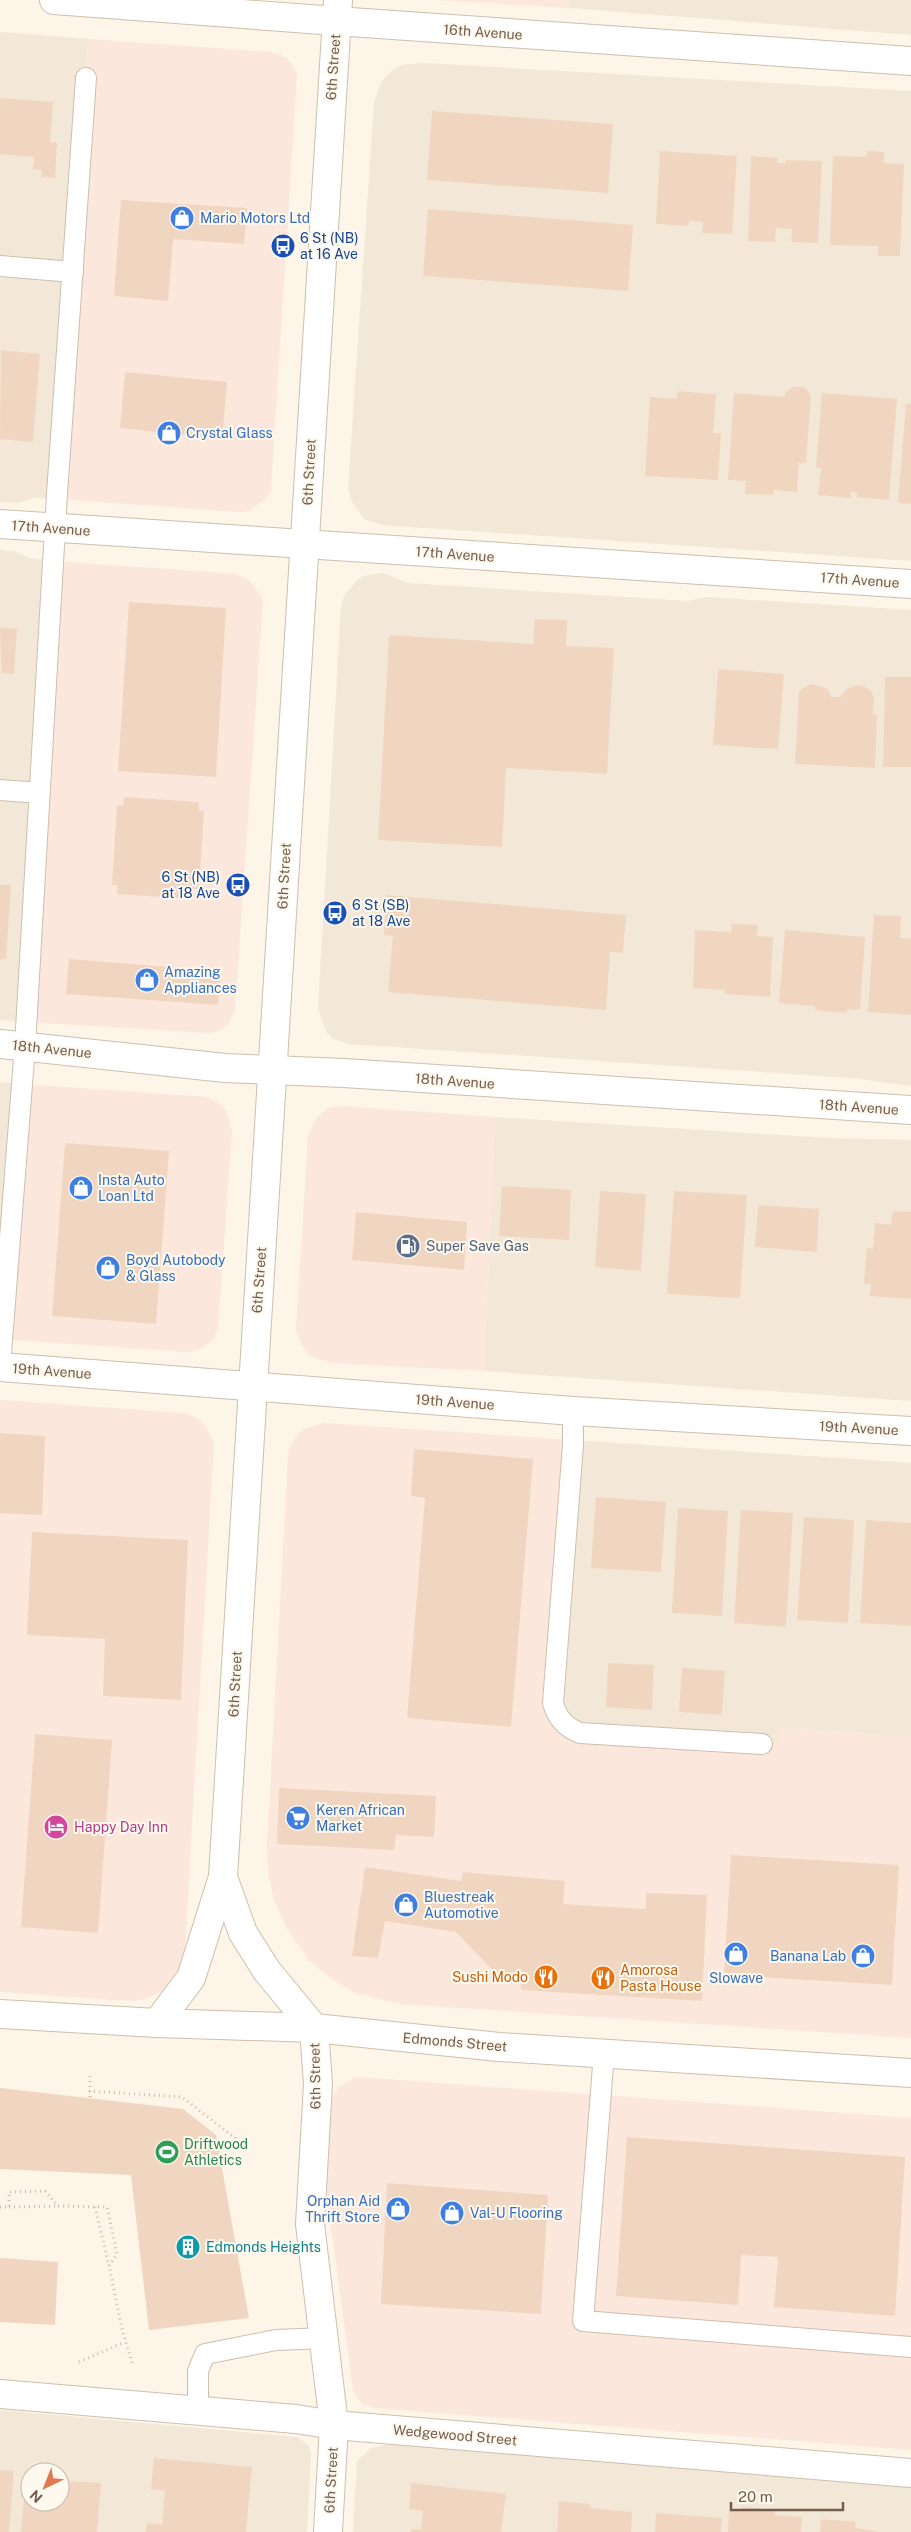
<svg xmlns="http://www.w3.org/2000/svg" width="911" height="2532" font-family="'Public Sans',sans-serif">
  <rect width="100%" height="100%" fill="#fcf5e8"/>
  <g fill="#f3e8d7" fill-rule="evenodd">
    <path d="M570,0H911V35L570,8Z"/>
    <path d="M0,32L88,39L56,499L33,498L18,503L0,502Z"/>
    <path d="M423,63L911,91V561L382,525L364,519L351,500L348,489L374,103L380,84L389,73L401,65Z"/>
    <path d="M0,550L13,551L30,558L55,561L26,1022L0,1020Z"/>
    <path d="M383,573L407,583L687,601L707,597L911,610V1086L852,1078L349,1044L334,1039L327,1033L318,1009L341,607L344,596L356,581L363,576Z"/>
    <path d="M0,1082L21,1084L0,1339Z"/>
    <path d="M495,1117L828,1138L911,1140V1401L484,1371Z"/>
    <path d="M573,1440L911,1463V1737L780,1728L779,1745L762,1744L580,1733L560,1720Z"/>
    <path d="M0,2410L297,2437L310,2447L311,2455L307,2532H0ZM30,2472H60V2502H30Z"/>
    <path d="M395,2443L911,2487V2532H353L357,2461L371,2448Z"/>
  </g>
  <g fill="#fce7dc">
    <path d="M438,0H570V8Z"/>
    <path d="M88,39L271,52L280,54L289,60L297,74L271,489L268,497L249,511L240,512L56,499Z"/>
    <path d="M55,561L236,574L250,581L263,599L235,1011L228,1025L217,1032L208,1033L26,1022Z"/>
    <path d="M21,1084L207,1097L222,1105L226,1110L232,1132L218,1329L214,1338L201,1349L186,1352L2,1339Z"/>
    <path d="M342,1106L495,1117L484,1371L332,1363L311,1356L302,1346L296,1331L308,1137L316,1118L328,1108Z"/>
    <path d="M0,1400L183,1413L195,1417L205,1425L214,1443L184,1964L166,1990L144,1999L130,2001L0,1992Z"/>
    <path d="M324,1423L573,1440L553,1703L569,1728L762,1744H779V1728L911,1737V2038L399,2004L355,1993L329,1977L310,1961L286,1927L274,1900L269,1877L267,1847L288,1456L289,1448L299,1433L304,1429Z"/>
    <path d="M360,2077L911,2118V2450L374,2408L362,2404L353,2391L328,2204L325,2168L330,2101L339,2087L352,2079Z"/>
  </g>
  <g fill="#f0d6c1">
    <path d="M0,98L53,102L50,142H57L55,178L41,177L42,170L33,169L34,157L0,154Z"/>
    <path d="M432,111L613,124L608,193L427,180Z"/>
    <path d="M660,151L737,156L732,234L702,233L703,222L689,221V226L656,224Z"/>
    <path d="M867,151L884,152V163L904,164L900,256H878V246L830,245L833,156L867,157Z"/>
    <path d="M751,156L778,158V163H786V160L822,161L818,243L791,242L792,229L776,228L775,242L748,241Z"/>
    <path d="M121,200L247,208L244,244L173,239L168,301L114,296Z"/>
    <path d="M428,209L633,225L628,291L423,276Z"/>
    <path d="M1,350L40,354L33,442L0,439Z"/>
    <path d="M125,372L227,382L222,439L120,428Z"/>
    <path d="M793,387H804L811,394L806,463H799L797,492L774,490L773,495L745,494L746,481L728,480L734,393L785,397V393Z"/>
    <path d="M677,391L716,394L713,433H721L718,480L645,476L650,397L677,399Z"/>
    <path d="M822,393L897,399L889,500L857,497V493L851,492V498L818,495L821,468H816Z"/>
    <path d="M906,404H911V504L898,503Z"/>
    <path d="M129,602L226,608L216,777L118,771Z"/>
    <path d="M535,619L567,620L566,646L614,648L607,774L506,768L502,847L378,840L389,635L533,644Z"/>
    <path d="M0,628L17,629L14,674L2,673V678Z"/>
    <path d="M718,669L784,674L778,749L713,745Z"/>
    <path d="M885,677H911V767H883Z"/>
    <path d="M812,684L828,689L831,697H840L847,689L856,685L864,686L871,691L874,697L873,715H877L875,768L795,764L799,692L804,687Z"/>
    <path d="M124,797L199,802V811H204L199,889H193L192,899L117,894V885H112L117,805L123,806Z"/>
    <path d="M0,885H11L6,959H0Z"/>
    <path d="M386,895L626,915L623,953L610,952L606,1010L388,992L393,936L384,935Z"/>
    <path d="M874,915L901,916L900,938L911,939V1015L868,1012Z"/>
    <path d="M732,924L758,925L757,936L773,937L770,997L725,994V990L693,988L695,930L731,932Z"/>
    <path d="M785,930L865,937L860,1010L847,1009L846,1013L815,1010V1006L779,1003Z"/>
    <path d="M69,959L221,971L218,1005L66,994Z"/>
    <path d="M65,1143L169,1151L156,1324L52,1316Z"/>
    <path d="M502,1186L571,1190L569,1240L499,1236Z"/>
    <path d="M600,1191L646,1194L641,1271L595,1267Z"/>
    <path d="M674,1191L747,1195L740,1298L667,1294Z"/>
    <path d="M758,1205L819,1209L817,1252L755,1247Z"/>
    <path d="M893,1211L911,1212V1299L870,1296L871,1284H864L867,1248L873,1249L875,1223L891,1225Z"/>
    <path d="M356,1212L467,1222L464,1270L352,1260Z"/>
    <path d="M0,1433L45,1436L42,1515L0,1513Z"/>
    <path d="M414,1449L533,1459L511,1727L407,1718L425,1498L411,1496Z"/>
    <path d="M596,1497L666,1502L661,1572L591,1568Z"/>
    <path d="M678,1508L728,1511L722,1616L672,1613Z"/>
    <path d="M741,1510L793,1513L786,1627L734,1623Z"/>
    <path d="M804,1517L854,1520L848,1623L797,1620Z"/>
    <path d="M866,1520L911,1523V1626L860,1623Z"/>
    <path d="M32,1532L188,1540L181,1700L103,1696L105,1639L27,1635Z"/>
    <path d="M608,1663L654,1665L652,1710L606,1707Z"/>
    <path d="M682,1668L725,1671L722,1715L679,1712Z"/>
    <path d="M35,1734L112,1740L98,1933L21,1927Z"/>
    <path d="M279,1788L436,1796L434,1837L396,1835L394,1850L277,1844Z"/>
    <path d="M731,1855L899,1865L892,1985L724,1975Z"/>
    <path d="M365,1867L461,1881L463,1872L565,1881L563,1904L646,1909V1893L707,1895L702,2001L521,1990V1984L505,1983L456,1932L385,1921L378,1958L352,1956Z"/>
    <path d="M0,2088L183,2109L216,2135L249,2318L149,2330L131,2175L0,2169Z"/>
    <path d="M627,2137L905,2157L895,2316L774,2307L778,2257L741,2255L738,2305L616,2296Z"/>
    <path d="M387,2183L548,2195L541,2314L381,2304Z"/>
    <path d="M0,2258L58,2262L55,2325L0,2322Z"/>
    <path d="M154,2458L252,2467L246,2532H146L147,2523L162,2525L165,2491L151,2489Z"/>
    <path d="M0,2470L14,2471L9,2532H0Z"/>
    <path d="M68,2481L101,2483L97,2532H21L24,2498H30V2502L67,2501Z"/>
    <path d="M411,2483L506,2494L501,2532H411V2529L421,2530L423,2511L409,2509Z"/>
    <path d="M559,2501L590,2504V2508L632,2512L631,2532H557Z"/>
    <path d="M742,2507L775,2510V2515L802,2517L801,2532H728L729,2510L743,2511Z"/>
    <path d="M656,2513L722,2518L721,2532H655Z"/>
    <path d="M821,2519L856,2522L855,2528L881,2532H820Z"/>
  </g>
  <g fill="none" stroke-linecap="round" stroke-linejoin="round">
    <defs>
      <g id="lane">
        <path d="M0,266L73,272"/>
        <path d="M0,790L40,793"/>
        <path d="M0,1366L25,1046L57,494L86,78"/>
        <path d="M573,1411V1445L553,1703C557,1718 565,1727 580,1733L762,1744"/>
        <path d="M604,2053L583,2321L911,2347"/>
        <path d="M198,2411V2371L205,2354L276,2340L324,2338"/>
      </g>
      <g id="street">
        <path d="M336,21L911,61"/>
        <path d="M0,524L911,584"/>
        <path d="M0,1044L225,1068L344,1073L911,1110"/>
        <path d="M0,1367L573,1411L911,1431"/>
        <path d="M314,2028L318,2084L310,2224L334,2425L328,2532"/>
        <path d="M0,2394L296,2419L334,2425L911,2473"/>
      </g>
      <g id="secondary">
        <path d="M54,0L336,21"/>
        <path d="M0,2014L157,2023L314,2028L499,2047L911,2073"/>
        <path d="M157,2023L191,1978L223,1877"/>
        <path d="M314,2028L267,1971L243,1933L223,1877L338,0"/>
      </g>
    </defs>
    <use href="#lane" stroke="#cebeae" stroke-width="22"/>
    <use href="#street" stroke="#cebeae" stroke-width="30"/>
    <use href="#secondary" stroke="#d0beac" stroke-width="30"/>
    <g stroke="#d6b9a3" stroke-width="3" stroke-dasharray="1 4" stroke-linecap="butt">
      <path d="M89,2091L182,2097L244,2145"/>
      <path d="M90,2097V2072"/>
      <path d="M0,2207H9V2192L45,2191L58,2206L107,2207L117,2254L109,2266L122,2329L133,2366"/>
      <path d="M9,2207L57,2206"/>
      <path d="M95,2207L109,2266"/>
      <path d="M79,2362L125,2342"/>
    </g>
    <use href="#lane" stroke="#fff" stroke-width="20"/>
    <use href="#street" stroke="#fff" stroke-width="28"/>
    <use href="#secondary" stroke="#fff" stroke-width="28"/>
  </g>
  <defs>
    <symbol id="shop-disc" viewBox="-11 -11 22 22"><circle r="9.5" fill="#3f7fe0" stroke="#fef9ef"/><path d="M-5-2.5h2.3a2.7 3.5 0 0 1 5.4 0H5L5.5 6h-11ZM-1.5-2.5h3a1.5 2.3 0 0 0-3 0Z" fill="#fff"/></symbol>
    <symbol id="bus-disc" viewBox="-11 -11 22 22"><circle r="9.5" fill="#1a4fb4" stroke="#fef9ef"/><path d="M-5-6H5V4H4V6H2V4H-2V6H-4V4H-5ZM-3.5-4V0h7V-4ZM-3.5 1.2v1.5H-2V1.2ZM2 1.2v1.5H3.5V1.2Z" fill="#fff"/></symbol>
    <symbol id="fuel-disc" viewBox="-11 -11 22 22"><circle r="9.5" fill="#5c6f8a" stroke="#fef9ef"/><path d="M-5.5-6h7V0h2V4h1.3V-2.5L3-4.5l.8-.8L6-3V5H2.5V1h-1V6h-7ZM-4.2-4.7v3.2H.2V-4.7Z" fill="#fff"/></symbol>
    <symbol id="supermarket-disc" viewBox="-11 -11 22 22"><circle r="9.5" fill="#3f7fe0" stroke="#fef9ef"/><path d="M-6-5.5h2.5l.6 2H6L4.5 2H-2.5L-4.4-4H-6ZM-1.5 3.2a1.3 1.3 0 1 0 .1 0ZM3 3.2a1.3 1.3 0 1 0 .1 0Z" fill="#fff"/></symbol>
    <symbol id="hotel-disc" viewBox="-11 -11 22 22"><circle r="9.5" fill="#d1479c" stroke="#fef9ef"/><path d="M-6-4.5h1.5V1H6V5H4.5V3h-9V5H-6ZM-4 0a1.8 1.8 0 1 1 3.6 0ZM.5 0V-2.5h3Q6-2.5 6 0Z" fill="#fff"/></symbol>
    <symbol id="restaurant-disc" viewBox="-11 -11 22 22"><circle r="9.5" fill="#e8710a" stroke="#fef9ef"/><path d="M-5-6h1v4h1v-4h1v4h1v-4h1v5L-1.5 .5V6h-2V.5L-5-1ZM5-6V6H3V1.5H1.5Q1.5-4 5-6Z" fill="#fff"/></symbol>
    <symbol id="stadium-disc" viewBox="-11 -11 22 22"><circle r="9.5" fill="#2e9e5b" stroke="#fef9ef"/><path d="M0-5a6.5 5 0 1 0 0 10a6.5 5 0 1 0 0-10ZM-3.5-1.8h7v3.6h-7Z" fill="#fff"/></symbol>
    <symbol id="building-disc" viewBox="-11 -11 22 22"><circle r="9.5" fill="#0f9aa8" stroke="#fef9ef"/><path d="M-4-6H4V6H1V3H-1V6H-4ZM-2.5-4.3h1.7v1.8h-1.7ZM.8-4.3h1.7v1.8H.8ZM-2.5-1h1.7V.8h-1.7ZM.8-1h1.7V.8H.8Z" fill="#fff"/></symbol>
  </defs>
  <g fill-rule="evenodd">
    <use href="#shop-disc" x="168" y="204" width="28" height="28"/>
    <use href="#bus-disc" x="269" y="232" width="28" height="28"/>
    <use href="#shop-disc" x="155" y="419" width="28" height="28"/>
    <use href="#bus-disc" x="224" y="871" width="28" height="28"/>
    <use href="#bus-disc" x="321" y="899" width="28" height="28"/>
    <use href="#shop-disc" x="133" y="966" width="28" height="28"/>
    <use href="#shop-disc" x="67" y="1174" width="28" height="28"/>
    <use href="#fuel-disc" x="394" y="1232" width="28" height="28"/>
    <use href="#shop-disc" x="94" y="1254" width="28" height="28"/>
    <use href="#supermarket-disc" x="284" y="1804" width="28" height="28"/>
    <use href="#hotel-disc" x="42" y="1813" width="28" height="28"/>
    <use href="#shop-disc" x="392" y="1891" width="28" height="28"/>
    <use href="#shop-disc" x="722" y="1940" width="28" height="28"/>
    <use href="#shop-disc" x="849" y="1942" width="28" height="28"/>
    <use href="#restaurant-disc" x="532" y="1963" width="28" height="28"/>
    <use href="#restaurant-disc" x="589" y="1964" width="28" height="28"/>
    <use href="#stadium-disc" x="153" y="2138" width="28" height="28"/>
    <use href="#shop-disc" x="384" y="2195" width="28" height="28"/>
    <use href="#shop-disc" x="438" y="2199" width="28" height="28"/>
    <use href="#building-disc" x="174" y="2233" width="28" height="28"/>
  </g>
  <g text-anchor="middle" stroke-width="4" stroke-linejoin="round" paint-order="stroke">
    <g font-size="14" fill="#755d4d" stroke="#fef9ef">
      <text transform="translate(483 32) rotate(4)" y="5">16th Avenue</text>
      <text transform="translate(333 67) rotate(-86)" y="5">6th Street</text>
      <text transform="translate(309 472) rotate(-87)" y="5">6th Street</text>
      <text transform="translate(51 528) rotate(4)" y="5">17th Avenue</text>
      <text transform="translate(455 554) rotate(4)" y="5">17th Avenue</text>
      <text transform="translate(860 580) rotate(4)" y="5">17th Avenue</text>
      <text transform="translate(284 876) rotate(-87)" y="5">6th Street</text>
      <text transform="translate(52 1049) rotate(6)" y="5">18th Avenue</text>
      <text transform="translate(455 1081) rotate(4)" y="5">18th Avenue</text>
      <text transform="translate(859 1107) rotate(4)" y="5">18th Avenue</text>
      <text transform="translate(259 1280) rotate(-86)" y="5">6th Street</text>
      <text transform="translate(52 1371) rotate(4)" y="5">19th Avenue</text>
      <text transform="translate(455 1402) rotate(4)" y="5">19th Avenue</text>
      <text transform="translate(859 1428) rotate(3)" y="5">19th Avenue</text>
      <text transform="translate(235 1684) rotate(-87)" y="5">6th Street</text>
      <text transform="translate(455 2042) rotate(5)" y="5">Edmonds Street</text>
      <text transform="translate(315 2076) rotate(-91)" y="5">6th Street</text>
      <text transform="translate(455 2435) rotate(5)" y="5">Wedgewood Street</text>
      <text transform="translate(331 2480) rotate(-87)" y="5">6th Street</text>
    </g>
    <g font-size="14" fill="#366cbe" stroke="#fef9ef" text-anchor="start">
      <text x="200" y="223">Mario Motors Ltd</text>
      <text x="186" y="438">Crystal Glass</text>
      <text x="164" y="977">Amazing<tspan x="164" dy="16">Appliances</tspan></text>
      <text x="98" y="1185">Insta Auto<tspan x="98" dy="16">Loan Ltd</tspan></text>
      <text x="126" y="1265">Boyd Autobody<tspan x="126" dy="16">&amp; Glass</tspan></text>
      <text x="316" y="1815">Keren African<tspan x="316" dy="16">Market</tspan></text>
      <text x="424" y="1902">Bluestreak<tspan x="424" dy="16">Automotive</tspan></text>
      <text x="846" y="1961" text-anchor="end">Banana Lab</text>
      <text x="736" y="1983" text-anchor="middle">Slowave</text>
      <text x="380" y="2206" text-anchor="end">Orphan Aid<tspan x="380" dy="16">Thrift Store</tspan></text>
      <text x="470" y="2218">Val-U Flooring</text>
    </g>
    <g font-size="14" fill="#164399" stroke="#fef9ef" text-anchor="start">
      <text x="300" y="243">6 St (NB)<tspan x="300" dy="16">at 16 Ave</tspan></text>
      <text x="220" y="882" text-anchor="end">6 St (NB)<tspan x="220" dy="16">at 18 Ave</tspan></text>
      <text x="352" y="910">6 St (SB)<tspan x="352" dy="16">at 18 Ave</tspan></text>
    </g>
    <g font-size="14" fill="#4e5e75" stroke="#fef9ef" text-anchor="start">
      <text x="426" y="1251">Super Save Gas</text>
    </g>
    <g font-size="14" fill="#b23c85" stroke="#fef9ef" text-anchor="start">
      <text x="74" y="1832">Happy Day Inn</text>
    </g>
    <g font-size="14" fill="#c56008" stroke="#fef9ef" text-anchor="start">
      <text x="620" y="1975">Amorosa<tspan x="620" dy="16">Pasta House</tspan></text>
      <text x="528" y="1982" text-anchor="end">Sushi Modo</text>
    </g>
    <g font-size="14" fill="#27864d" stroke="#fef9ef" text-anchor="start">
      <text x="184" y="2149">Driftwood<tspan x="184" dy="16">Athletics</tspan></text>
    </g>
    <g font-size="14" fill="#0d838f" stroke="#fef9ef" text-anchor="start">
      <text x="206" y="2252">Edmonds Heights</text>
    </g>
  </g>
  <g transform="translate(45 2487) rotate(223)"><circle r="24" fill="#fef9ef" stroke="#c7bbae"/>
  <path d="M0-4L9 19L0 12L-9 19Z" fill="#e17952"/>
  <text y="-8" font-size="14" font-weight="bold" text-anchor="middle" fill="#755d4d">N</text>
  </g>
  <path d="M731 2502v8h112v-8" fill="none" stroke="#755d4d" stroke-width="2.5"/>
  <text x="738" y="2502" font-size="15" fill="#755d4d" stroke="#fef9ef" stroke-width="4" paint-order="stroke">20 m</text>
</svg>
